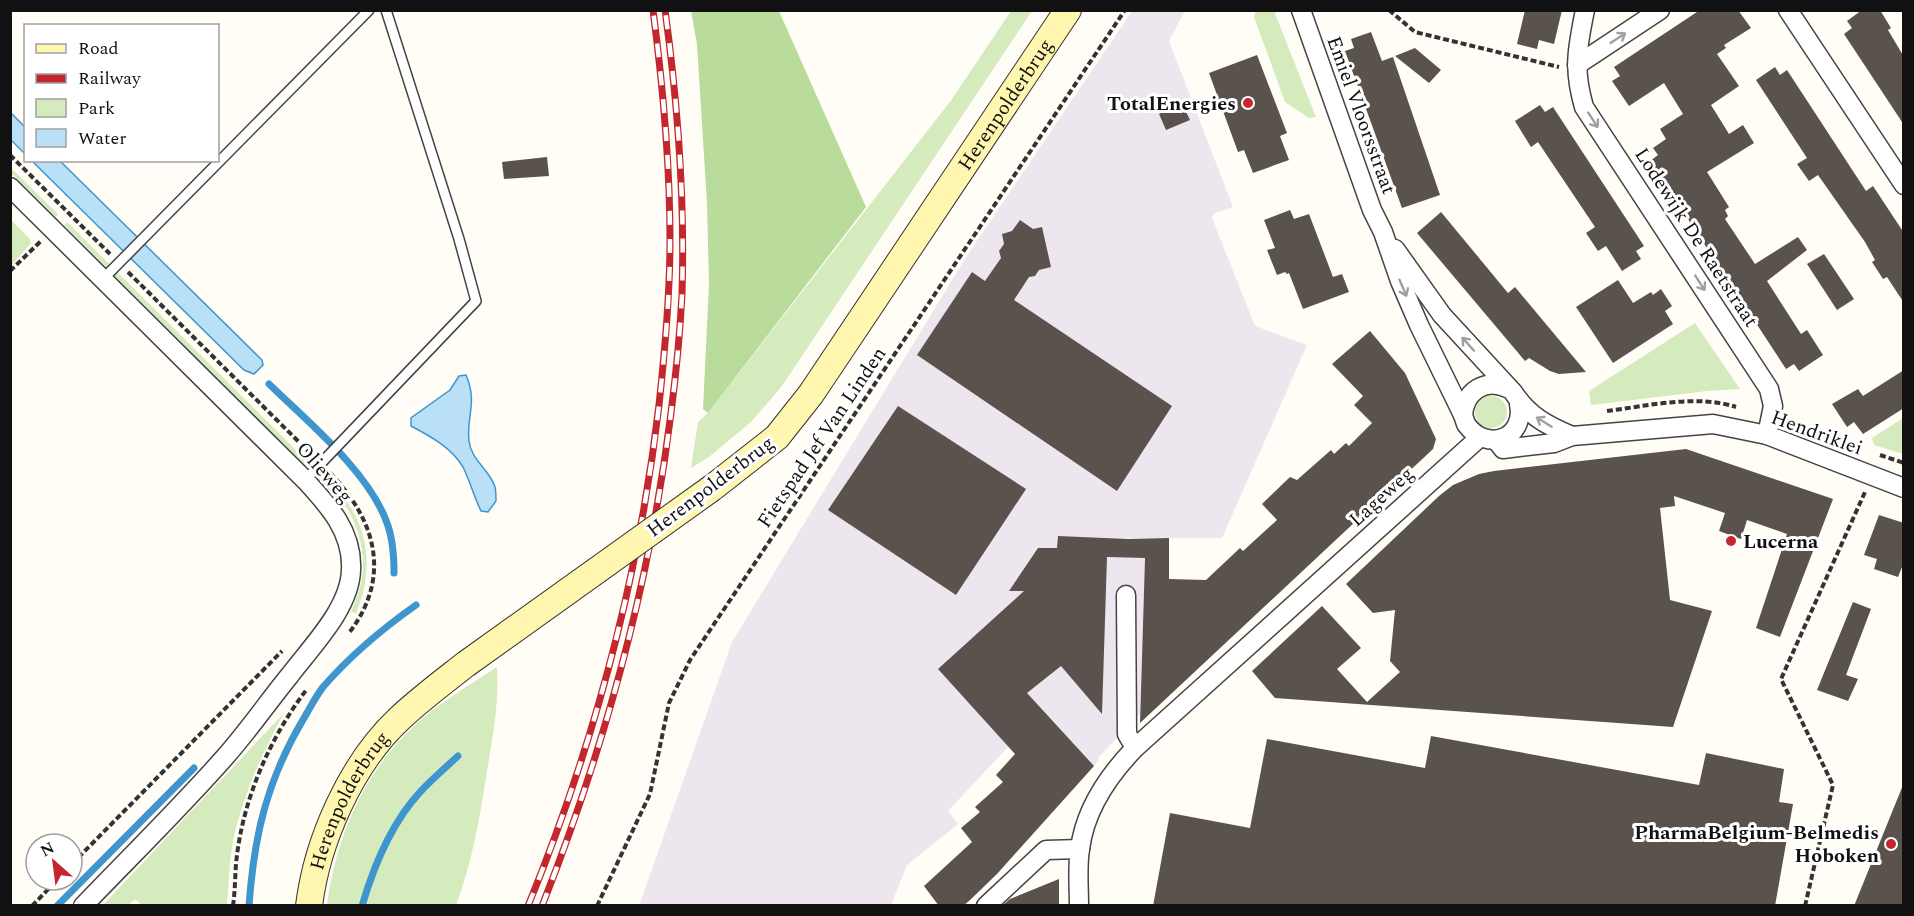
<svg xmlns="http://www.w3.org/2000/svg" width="1914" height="916" font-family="Spectral,serif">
  <rect width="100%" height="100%" fill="#fffdf5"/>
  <path fill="#eee6ef" d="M1132,11H1185L1169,41L1233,207L1215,213L1212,218L1255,326L1307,345L1222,538H1127L1126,557L1145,558L1140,714L1098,758L1099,760L1082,779L1036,733L1008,747L948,811L958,824L907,865L891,905L639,906L732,642L966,257Z"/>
  <g fill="#d5ebbd">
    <path d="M1011,11H1032L782,386L751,422L709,457L691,468L698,422L708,413L952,99Z"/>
    <path d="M1256,11H1274L1316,117L1309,118L1285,102L1254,17Z"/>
    <path d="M10,167L58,214L56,217L11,173Z"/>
    <path d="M11,220L29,238L31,243L11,266Z"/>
    <path d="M67,222L346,500C371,536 372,574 356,614L351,611C369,577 366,541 347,508L64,225Z"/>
    <path d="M1695,323L1740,389L1707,391L1591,405L1589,391Z"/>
    <circle cx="1491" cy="412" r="16"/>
    <path d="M1903,418V454L1874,445L1872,438Z"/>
    <path d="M497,667C499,703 493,736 487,771C480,817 472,863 456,905H327C336,838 363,773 414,726C437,704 470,685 497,667Z"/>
    <path d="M284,713C262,753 243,795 233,841C229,862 229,884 227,905H142L135,899L129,905H103Z"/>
  </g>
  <path fill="#b9dc9c" d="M691,11H779L866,207L708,413L703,409L709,284L707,203L697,44Z"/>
  <g fill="#b9e0f7" stroke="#3f96cf" stroke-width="1.5">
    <path d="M10,112L25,127V154L11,140Z"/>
    <path d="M32,161H60L262,360L263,365L254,374L244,370Z"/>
    <path d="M466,375C478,403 466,416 469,441C471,460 490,470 495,487C496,491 496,497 496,501L488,512L481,511C474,497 470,481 463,467C452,448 430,436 411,426V418L450,390L459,376Z"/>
  </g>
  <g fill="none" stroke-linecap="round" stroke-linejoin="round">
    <g stroke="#3f96cf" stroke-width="7">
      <path d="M269,384C308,422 369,472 387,523C393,539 394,556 394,573"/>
      <path d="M57,906L194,768"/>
      <path d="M249,906C254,835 267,780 304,718C310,708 316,696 323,687C350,656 382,629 416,605"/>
      <path d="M362,906C374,865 391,823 421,791C432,779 445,768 458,756"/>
    </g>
  </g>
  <g fill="#5a524d">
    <path d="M1525,10H1562L1554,44L1539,40L1537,49L1517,44Z"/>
    <path d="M1700,10H1738L1751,28L1724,45L1726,48L1717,54L1739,86L1711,105L1729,134L1743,125L1754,143L1707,172L1729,207L1725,210L1728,216L1725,219L1755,264L1798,237L1807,250L1767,281L1801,334L1807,330L1823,355L1799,371L1794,364L1786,369L1650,161L1658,155L1653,148L1666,139L1660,129L1683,114L1664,83L1629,106L1612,81L1620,76L1614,67Z"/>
    <path d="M1862,10H1880L1891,28L1888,30L1904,57V125L1844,34L1852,28L1847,21Z"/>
    <path d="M1371,32L1382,61L1393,57L1440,195L1402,208L1345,51L1354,48L1351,39Z"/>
    <path d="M1415,48L1441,70L1429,83L1395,56Z"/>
    <path d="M1257,55L1287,133L1280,136L1289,160L1253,173L1244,150L1238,152L1209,73Z"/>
    <path d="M1775,67L1780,75L1787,70L1866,191L1873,186L1904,233V303L1887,277L1883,279L1872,262L1875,260L1865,242L1818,175L1809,181L1797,164L1807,158L1756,80Z"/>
    <path d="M1182,103L1190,120L1166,130L1159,114Z"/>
    <path d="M1540,105L1545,112L1553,107L1644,246L1636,251L1641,259L1622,271L1606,246L1598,251L1586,233L1595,227L1538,142L1531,147L1515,121Z"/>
    <path d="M547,157L549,176L504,179L502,162Z"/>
    <path d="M1290,210L1294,219L1309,214L1333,277L1342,274L1349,292L1303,309L1289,273L1287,274L1285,272L1277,275L1267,250L1275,248L1264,220Z"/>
    <path d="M1441,212L1508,293L1515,287L1586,372L1559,374L1550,371L1529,358L1525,361L1417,233Z"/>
    <path d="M1020,220L1033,229L1042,227L1051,267L1039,270L1035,276L1029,277L1014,300L1172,406L1117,491L917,355L972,272L985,281L1001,258L999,251L1004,244L1002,234L1012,231Z"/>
    <path d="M1824,254L1854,299L1837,310L1807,264Z"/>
    <path d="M1618,280L1633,303L1651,292L1653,295L1661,289L1672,306L1665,311L1673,324L1613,363L1576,307Z"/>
    <path d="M1370,331L1405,373L1436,439L1433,449L1140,723L1145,558L1107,557L1102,714L1061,666L1027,693L1094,766L997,874L969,901L963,906H939L924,886L972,842L961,828L980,812L975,807L1003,782L996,775L1015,754L938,669L1024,591H1009L1038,548H1057L1058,536L1127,539L1169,538V579L1206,580L1240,548L1243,551L1277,520L1262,504L1290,477L1297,480L1331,450L1334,454L1346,443L1349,446L1372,423L1354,405L1363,396L1332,364Z"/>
    <path d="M1904,370V408L1863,434L1854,422L1847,427L1832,404L1858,389L1863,396Z"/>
    <path d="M898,406L1026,489L956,595L828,510Z"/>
    <path d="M1686,449L1833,499L1780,637L1756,628L1787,534L1747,520L1741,539L1719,531L1725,513L1674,496L1675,506L1660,508L1670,600L1712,611L1673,727L1275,698L1252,671L1322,606L1361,648L1337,669L1367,702L1400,672L1390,661L1395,610L1373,613L1346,584L1439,496L1453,485L1479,474L1494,471Z"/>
    <path d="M1879,515L1904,523V562L1898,577L1874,569L1877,559L1864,555Z"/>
    <path d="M1853,602L1871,609L1846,675L1858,679L1848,701L1817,690Z"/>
    <path d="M1431,736L1699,785L1706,753L1784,769L1779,802L1793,804L1775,906H1153L1170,813L1250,828L1267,739L1425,768Z"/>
    <path d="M1903,785L1904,906H1854Z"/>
    <path d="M1059,879V906L1003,905L1010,899Z"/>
  </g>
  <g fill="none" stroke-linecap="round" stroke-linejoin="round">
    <defs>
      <g id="lane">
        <path d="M103,279L369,10"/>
        <path d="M305,480L476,301L459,239L386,10"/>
      </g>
      <g id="street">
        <path d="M1301,10L1372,210L1383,232L1400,281L1419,325L1463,415L1466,424C1486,453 1526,439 1519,404"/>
        <path d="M1585,10C1577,49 1573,69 1584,107L1769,389L1773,406L1767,435"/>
        <path d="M1788,10L1904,185"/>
        <path d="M1577,65L1660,10"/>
        <path d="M10,187L305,480C329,506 353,532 351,570C350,608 312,646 290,675C268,702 248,731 225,757C180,808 131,856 83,906"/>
        <path d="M1395,249L1442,315L1513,392C1529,416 1546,425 1572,436"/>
        <path d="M1463,415C1465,391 1485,378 1507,388"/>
        <path d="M1496,440L1503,449L1554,443L1572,436L1713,424L1767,435L1904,488"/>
        <path d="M1126,595L1127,734L1135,748"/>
        <path d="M986,906L1046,850L1080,849"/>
        <path d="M1079,906C1079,887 1077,867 1080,849C1085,809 1108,776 1135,748L1479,438"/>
      </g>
      <g id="secondary">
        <path id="s1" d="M712,488L777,437L811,394L1068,10"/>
        <path id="s2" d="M309,906C317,841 351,764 399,719C420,699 443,682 466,664"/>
      </g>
    </defs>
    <use href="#lane" stroke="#444" stroke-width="12"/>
    <use href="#street" stroke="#444" stroke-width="21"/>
    <use href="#secondary" stroke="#333" stroke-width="28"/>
    <g stroke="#333" stroke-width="4" stroke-dasharray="6 3" stroke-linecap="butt">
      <path d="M1389,10L1415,32L1559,67"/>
      <path d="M10,155L110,254"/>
      <path d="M10,271L41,241"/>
      <path d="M128,272L310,453"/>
      <path d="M1607,411C1647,406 1697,394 1736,407"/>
      <path d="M1880,455L1904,463"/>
      <path d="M330,473C376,520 392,577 349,633"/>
      <path d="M72,864L282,651"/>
      <path d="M32,906L57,880"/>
      <path d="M233,906C235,892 235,878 236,864C242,801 269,739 307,689"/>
      <path d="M597,906L650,794L669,703L690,660L1125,10"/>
      <path d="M1805,906L1833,785L1781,679L1865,492"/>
    </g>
    <use href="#lane" stroke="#fff" stroke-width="9"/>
    <use href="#street" stroke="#fff" stroke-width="18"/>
    <use href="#secondary" stroke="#fff6b0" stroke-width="26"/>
    <defs>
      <g id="rail">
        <path d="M528,906C594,745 639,577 659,405C665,350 670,295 670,240C670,163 663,87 653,10"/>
        <path d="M542,906C605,747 650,583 671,413C676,374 680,334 682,294C685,199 678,105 665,10"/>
      </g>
    </defs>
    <use href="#rail" stroke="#c4262e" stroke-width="7"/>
    <use href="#rail" stroke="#fff" stroke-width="4.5" stroke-dasharray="14" stroke-linecap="butt"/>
    <defs>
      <path id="secondary-bridge" d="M466,664L712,488"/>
    </defs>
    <use href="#secondary-bridge" stroke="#333" stroke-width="28" stroke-linecap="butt"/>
    <use href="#secondary-bridge" stroke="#fff6b0" stroke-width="26"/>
  </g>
  <defs><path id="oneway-shaft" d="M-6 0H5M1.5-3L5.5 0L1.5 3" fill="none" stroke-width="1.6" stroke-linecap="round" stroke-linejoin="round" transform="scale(1.5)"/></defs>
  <g stroke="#a0a0a0">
    <use href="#oneway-shaft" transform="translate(1618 38) rotate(-33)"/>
    <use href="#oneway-shaft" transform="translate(1593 120) rotate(57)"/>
    <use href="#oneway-shaft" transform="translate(1700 283) rotate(57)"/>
    <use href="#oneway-shaft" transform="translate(1403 288) rotate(67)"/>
    <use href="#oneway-shaft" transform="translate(1468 344) rotate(-132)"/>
    <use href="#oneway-shaft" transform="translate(1544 422) rotate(-148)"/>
  </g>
  <g fill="#c4262e" stroke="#fff" stroke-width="2">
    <circle cx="1248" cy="103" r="6"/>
    <circle cx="1731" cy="541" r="6"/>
    <circle cx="1891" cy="844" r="6"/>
  </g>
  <g text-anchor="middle" stroke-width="6" stroke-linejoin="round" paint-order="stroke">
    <g font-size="20" font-weight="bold" fill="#111" stroke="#fff" text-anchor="end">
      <text x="1236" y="110">TotalEnergies</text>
      <text x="1743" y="548" text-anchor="start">Lucerna</text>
      <text x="1879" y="839">PharmaBelgium-Belmedis<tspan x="1879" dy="23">Hoboken</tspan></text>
    </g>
    <g font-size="20" fill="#111" stroke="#fff">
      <text dy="7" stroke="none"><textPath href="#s1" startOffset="486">Herenpolderbrug</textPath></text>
      <text transform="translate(1362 115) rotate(70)" y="7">Emiel Vloorsstraat</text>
      <text transform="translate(1697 237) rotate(57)" y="7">Lodewijk De Raetstraat</text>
      <text transform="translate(1817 432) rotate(20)" y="7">Hendriklei</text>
      <text transform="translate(821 437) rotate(-56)" y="7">Fietspad Jef Van Linden</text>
      <text transform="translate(325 472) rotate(49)" y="7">Olieweg</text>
      <text transform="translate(710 486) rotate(-37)" y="7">Herenpolderbrug</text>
      <text transform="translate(1381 496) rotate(-42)" y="7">Lageweg</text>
      <text dy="7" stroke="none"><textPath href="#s2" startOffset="114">Herenpolderbrug</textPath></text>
    </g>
  </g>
  <rect width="1914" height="916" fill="none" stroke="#111111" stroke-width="24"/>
  <rect x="24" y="24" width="195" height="138" fill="#ffffff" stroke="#a0a0a0" stroke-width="1.5"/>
  <rect x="36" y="44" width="30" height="9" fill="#fff6b0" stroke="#a0a0a0" stroke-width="1.5"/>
  <text x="78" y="54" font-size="18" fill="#111111">Road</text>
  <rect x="36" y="74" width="30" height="9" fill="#c4262e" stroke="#a0a0a0" stroke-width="1.5"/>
  <text x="78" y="84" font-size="18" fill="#111111">Railway</text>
  <rect x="36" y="99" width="30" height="18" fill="#d5ebbd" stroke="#a0a0a0" stroke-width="1.5"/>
  <text x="78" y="114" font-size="18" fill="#111111">Park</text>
  <rect x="36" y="129" width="30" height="18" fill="#b9e0f7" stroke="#a0a0a0" stroke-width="1.5"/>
  <text x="78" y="144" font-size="18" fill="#111111">Water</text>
  <g transform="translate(54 862) rotate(332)"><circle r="28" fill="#ffffff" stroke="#a0a0a0" stroke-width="1.5"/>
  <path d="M0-4.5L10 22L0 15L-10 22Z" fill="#c4262e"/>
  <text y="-9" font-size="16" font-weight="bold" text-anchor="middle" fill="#111111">N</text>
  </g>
</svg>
